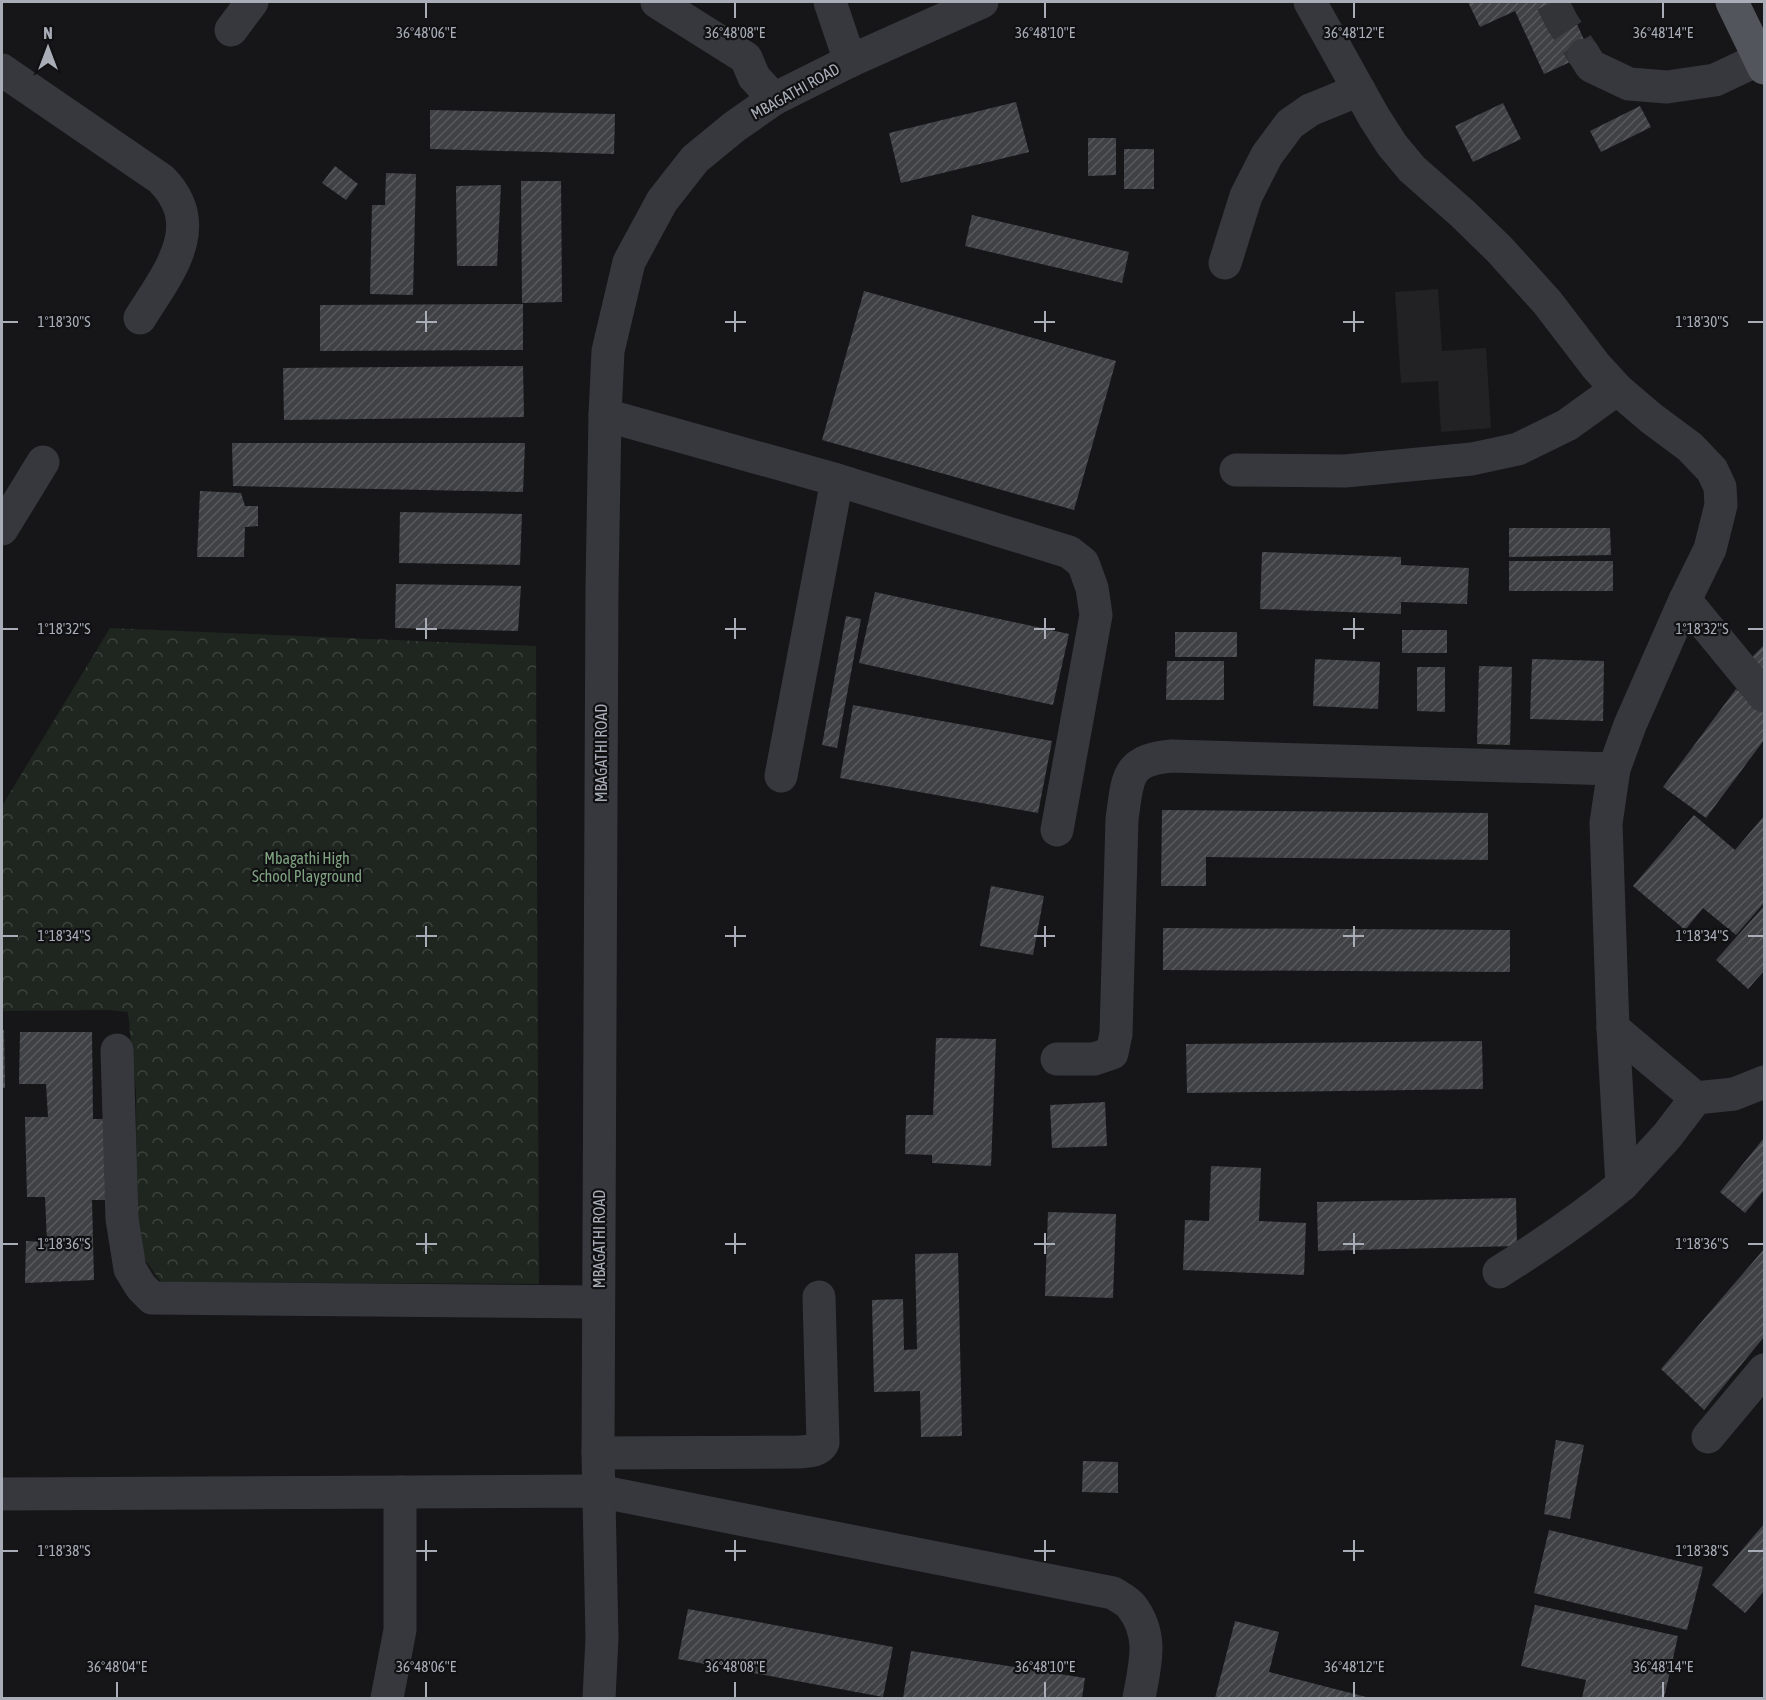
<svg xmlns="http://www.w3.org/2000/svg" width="1766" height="1700" font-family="'Asap Condensed',sans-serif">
  <defs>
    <pattern id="park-crowns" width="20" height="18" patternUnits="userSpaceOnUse" patternTransform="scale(1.5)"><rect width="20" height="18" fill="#1e261f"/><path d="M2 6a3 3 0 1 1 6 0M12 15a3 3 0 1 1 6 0" fill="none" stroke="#3c433d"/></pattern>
    <pattern id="building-hatch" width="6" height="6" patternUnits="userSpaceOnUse" patternTransform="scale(1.5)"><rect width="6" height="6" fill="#404145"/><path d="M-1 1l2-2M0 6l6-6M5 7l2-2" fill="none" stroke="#595a5e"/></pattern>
  </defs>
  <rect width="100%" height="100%" fill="#161618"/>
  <path fill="#222225" d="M1438,289L1442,351L1486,348L1491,428L1441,432L1438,381L1401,383L1395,292Z"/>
  <path fill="url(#park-crowns)" d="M110,628L536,646L539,1284L161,1282L137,1248L136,1093L128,1012L108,1010L2,1011V806Z"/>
  <g fill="url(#building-hatch)">
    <path d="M1468,2H1567L1590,53L1544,74L1515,11L1480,27Z"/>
    <path d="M1016,102L1029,152L901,183L889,133Z"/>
    <path d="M1503,103L1521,139L1473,162L1455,126Z"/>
    <path d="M1640,106L1651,127L1601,152L1590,131Z"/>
    <path d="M430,110L615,114L614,154L430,149Z"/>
    <path d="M1088,138H1116V175L1088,176Z"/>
    <rect x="1124" y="149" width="30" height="40"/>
    <path d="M335,166L358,184L346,200L322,183Z"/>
    <path d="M386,173L416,174L413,295L370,294L372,205H385Z"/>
    <path d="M521,181H561L562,302L522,303Z"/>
    <path d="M501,185L497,266H457L456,186Z"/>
    <path d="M972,215L1129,252L1122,283L965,246Z"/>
    <path d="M864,291L1116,361L1074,510L822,440Z"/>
    <path d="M523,304V350L320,351V305Z"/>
    <path d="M523,366L524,417L284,420L283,368Z"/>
    <path d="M232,443H525L523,492L233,486Z"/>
    <path d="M200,491L241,493L245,506H258V526L245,527L244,557H197Z"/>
    <path d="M400,512L522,514L520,565L399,563Z"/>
    <path d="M1509,528H1610L1611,555L1509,557Z"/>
    <path d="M1262,552L1401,557V565L1469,568L1467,604L1401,602V614L1260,609Z"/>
    <rect x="1509" y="561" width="104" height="30"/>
    <path d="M396,584L521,586L518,631L395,628Z"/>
    <path d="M875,592L1069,634L1053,705L859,663Z"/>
    <path d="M846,616L861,619L837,748L822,745Z"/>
    <rect x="1402" y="630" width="45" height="23"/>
    <rect x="1175" y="632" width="62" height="25"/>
    <path d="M1764,645V683L1746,663Z"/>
    <path d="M1315,659L1380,662L1378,709L1313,706Z"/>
    <path d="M1532,659L1604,661L1603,721L1530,719Z"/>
    <path d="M1167,661H1224V700H1166Z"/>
    <path d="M1479,666L1512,667L1510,745L1477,744Z"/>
    <path d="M1417,667H1445V712L1417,711Z"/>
    <path d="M1736,689L1764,710V740L1706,818L1663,787Z"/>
    <path d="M853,705L1052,741L1038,813L840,778Z"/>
    <path d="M1162,810L1488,813V860L1206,857V886H1161Z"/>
    <path d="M1694,815L1735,850L1764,816V903L1736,935L1703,908L1685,930L1633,886Z"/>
    <path d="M991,886L1044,896L1033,955L980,946Z"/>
    <path d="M1764,906V971L1748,989L1716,960Z"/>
    <path d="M1163,928L1510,930V972L1163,970Z"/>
    <path d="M2,1030H4L5,1088H2Z"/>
    <path d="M20,1032H92L93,1119H112L118,1200H92L94,1280L25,1283L26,1241L47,1242L45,1197H27L25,1117H48L46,1084H19Z"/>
    <path d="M936,1038L996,1039L991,1166L932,1163V1155L905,1154L906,1115H933Z"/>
    <path d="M1482,1041L1483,1089L1187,1093L1186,1044Z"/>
    <path d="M1105,1102L1107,1146L1052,1148L1050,1105Z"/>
    <path d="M1764,1138V1190L1745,1213L1720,1192Z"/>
    <path d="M1211,1166L1261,1168L1259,1221L1306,1223L1304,1275L1183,1270L1185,1220L1209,1221Z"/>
    <path d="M1516,1198L1517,1246L1318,1251L1317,1202Z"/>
    <path d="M1048,1212L1116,1214L1113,1298L1045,1296Z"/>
    <path d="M1764,1249V1337L1704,1410L1661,1369Z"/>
    <path d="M958,1253L962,1436L921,1437L920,1391L874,1392L872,1300L903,1299L904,1350L917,1349L915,1254Z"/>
    <path d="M1556,1440L1584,1445L1570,1519L1544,1514Z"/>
    <path d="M1083,1461L1118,1462V1493L1082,1492Z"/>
    <path d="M1764,1524V1591L1745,1613L1712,1585Z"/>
    <path d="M1549,1530L1703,1567L1687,1630L1534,1593Z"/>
    <path d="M1535,1605L1678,1636L1664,1698H1582L1586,1680L1521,1666Z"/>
    <path d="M688,1609L893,1647L883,1697L678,1659Z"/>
    <path d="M1235,1621L1279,1632L1269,1672L1370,1698H1215Z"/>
    <path d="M911,1651L1085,1678L1082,1698H903Z"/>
  </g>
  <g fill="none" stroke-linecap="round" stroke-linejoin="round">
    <path stroke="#333438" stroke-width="33" stroke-dasharray="33 16" stroke-linecap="butt" d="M1552,2L1562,22L1584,55"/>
    <g stroke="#37383d" stroke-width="33">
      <path d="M657,2L746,58L754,77L774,99"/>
      <path d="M830,2L850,61"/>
      <path d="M1310,2L1374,117L1392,145L1412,169L1463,214L1499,249L1547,302L1596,366L1617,389L1651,418L1690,447L1712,470L1720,487L1721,505L1710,549L1685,600L1630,725L1614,769L1606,823L1613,1028L1622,1185C1583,1217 1542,1245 1499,1272"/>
      <path d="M231,30L252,2"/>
      <path d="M1584,55L1591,66L1629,84L1667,87L1715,80L1764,57"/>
      <path d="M2,70L161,179C208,226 168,273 140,318"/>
      <path d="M1225,263L1246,196L1267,155L1290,124L1310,110L1359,90"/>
      <path d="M605,415L837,480L1069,552L1083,563L1092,588L1096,615L1057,830"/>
      <path d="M1236,470L1345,471L1472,459L1518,449L1567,425L1617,389"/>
      <path d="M2,529L43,462"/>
      <path d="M1685,600L1764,696"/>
      <path d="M781,776L837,480"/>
      <path d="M1613,1028L1696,1098L1667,1136L1622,1185"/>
      <path d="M117,1050L122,1219L130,1269L141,1287L152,1298L598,1302"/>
      <path d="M1057,1059H1094L1112,1053L1116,1034L1122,819C1128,778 1125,760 1172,756L1614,769"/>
      <path d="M1696,1098L1734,1094L1764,1082"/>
      <path d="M1708,1437L1764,1370"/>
      <path d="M598,1453L799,1452C808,1451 818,1452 823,1443L819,1297"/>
      <path d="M2,1494L598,1491L1113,1593C1119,1597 1128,1601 1132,1607C1154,1636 1145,1665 1139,1698"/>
      <path d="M387,1698L400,1630V1492"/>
      <path d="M599,1698L602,1638L598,1453L602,588L605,415L608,351L629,262L662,201L695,159L734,127L774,99L850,61L982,2"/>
    </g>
    <path stroke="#53555c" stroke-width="33" d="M1732,2L1764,68"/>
  </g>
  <path fill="none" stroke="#a8adb8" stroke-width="2" d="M426,3V18M735,3V18M1045,3V18M1354,3V18M1663,3V18M426,311V332M735,311V332M1045,311V332M1354,311V332M3,322H18M416,322H437M725,322H746M1034,322H1055M1343,322H1364M1748,322H1763M426,618V639M735,618V639M1045,618V639M1354,618V639M3,629H18M416,629H437M725,629H746M1034,629H1055M1343,629H1364M1748,629H1763M426,926V947M735,926V947M1045,926V947M1354,926V947M3,936H18M416,936H437M725,936H746M1034,936H1055M1343,936H1364M1748,936H1763M426,1233V1254M735,1233V1254M1045,1233V1254M1354,1233V1254M3,1244H18M416,1244H437M725,1244H746M1034,1244H1055M1343,1244H1364M1748,1244H1763M426,1540V1561M735,1540V1561M1045,1540V1561M1354,1540V1561M3,1551H18M416,1551H437M725,1551H746M1034,1551H1055M1343,1551H1364M1748,1551H1763M117,1682V1697M426,1682V1697M735,1682V1697M1045,1682V1697M1354,1682V1697M1663,1682V1697"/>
  <g text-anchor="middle" stroke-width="4.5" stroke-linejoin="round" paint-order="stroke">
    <g font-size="16" fill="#a8adb8" stroke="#111113">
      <text transform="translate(795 91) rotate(-29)" y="6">MBAGATHI ROAD</text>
      <text transform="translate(601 753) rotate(-90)" y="6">MBAGATHI ROAD</text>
      <text transform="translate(599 1239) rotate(-90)" y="6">MBAGATHI ROAD</text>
    </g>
    <g font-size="16" fill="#7fa381" stroke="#111113">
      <text x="307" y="864">Mbagathi High<tspan x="307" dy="18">School Playground</tspan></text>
    </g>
  </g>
  <g font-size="15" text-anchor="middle" fill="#a8adb8" stroke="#111113" stroke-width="4.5" stroke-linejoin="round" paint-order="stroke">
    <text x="426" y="38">36°48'06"E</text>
    <text x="735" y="38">36°48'08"E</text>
    <text x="1045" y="38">36°48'10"E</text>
    <text x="1354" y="38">36°48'12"E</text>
    <text x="1663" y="38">36°48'14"E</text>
    <text x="64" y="327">1°18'30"S</text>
    <text x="1702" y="327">1°18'30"S</text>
    <text x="64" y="634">1°18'32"S</text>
    <text x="1702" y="634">1°18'32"S</text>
    <text x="64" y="941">1°18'34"S</text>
    <text x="1702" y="941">1°18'34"S</text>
    <text x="64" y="1249">1°18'36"S</text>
    <text x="1702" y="1249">1°18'36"S</text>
    <text x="64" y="1556">1°18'38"S</text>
    <text x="1702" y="1556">1°18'38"S</text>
    <text x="117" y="1672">36°48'04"E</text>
    <text x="426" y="1672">36°48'06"E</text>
    <text x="735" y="1672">36°48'08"E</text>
    <text x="1045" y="1672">36°48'10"E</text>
    <text x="1354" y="1672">36°48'12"E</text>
    <text x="1663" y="1672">36°48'14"E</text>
  </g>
  <rect width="1766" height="1700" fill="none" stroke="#a8adb8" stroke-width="6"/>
  <g transform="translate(48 48)" stroke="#111113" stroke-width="4.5" paint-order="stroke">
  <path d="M0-4.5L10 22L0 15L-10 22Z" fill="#a8adb8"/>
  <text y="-9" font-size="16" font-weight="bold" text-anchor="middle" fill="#a8adb8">N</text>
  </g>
</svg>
